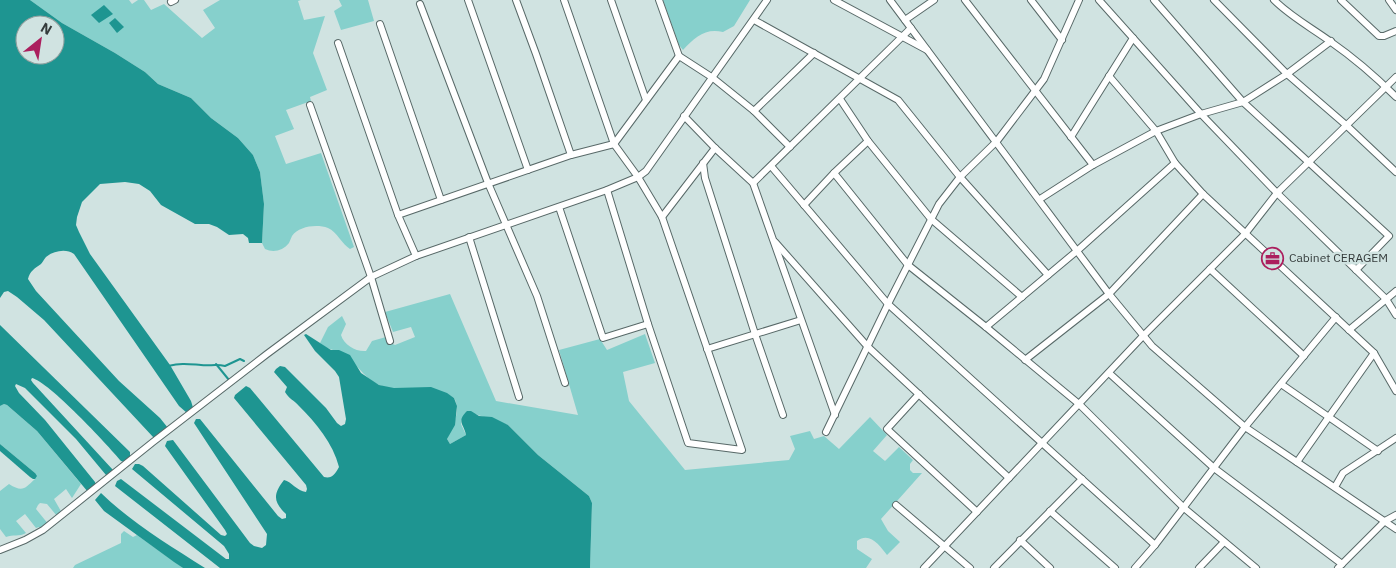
<svg xmlns="http://www.w3.org/2000/svg" width="1396" height="568" font-family="'IBM Plex Sans',sans-serif">
  <rect width="100%" height="100%" fill="#d0e3e1"/>
  <g fill="#86d0cc">
    <path d="M30,0H129L132,4L138,0H144L151,10L164,4L202,38L215,28L203,10L220,0H301L298,1L304,20L325,16L313,53L327,90L310,97L311,101L286,110L294,129L275,136L286,164L321,153L354,247L350,249C342,244 337,232 328,228C317,224 299,226 292,236C291,238 290,241 289,243C283,251 273,253 265,249L262,243L264,204L260,172L253,155L238,138L211,118L191,98L158,84L145,72L115,53L62,23Z"/>
    <path d="M339,0H368L374,21L341,30L334,11L342,6Z"/>
    <path d="M663,0H750L734,26L723,32C705,28 695,37 683,50L679,45Z"/>
    <path d="M450,294L496,401L578,415L559,350L600,339L607,350L645,334L655,363L623,372L629,401L685,470L789,460L795,449L790,436L810,431L814,439L824,436L839,449L870,417L887,435L873,451L885,461L899,447L913,460L910,464V470L913,473H922L881,519L888,531L900,542L887,555C880,546 870,531 857,541V549L872,559L866,568H590L592,503L589,496L538,455L508,425L475,414L461,420V424L466,435L450,444L447,439C452,426 462,412 454,398C431,382 407,394 382,386C364,380 357,362 341,352C338,350 334,351 330,349C327,348 323,345 320,343L328,327L342,316L346,324L341,335C344,345 356,352 366,351L372,341L386,337L388,342L395,345L415,337L411,327L393,332L385,312Z"/>
    <path d="M4,404L7,405L37,431L81,484L72,498L66,489L54,499L62,513L57,516L47,504L40,503L38,505L36,509L49,525L41,530L39,527L36,528L25,514L16,521L26,533C19,537 13,534 6,537L0,529V491L9,484C23,493 25,488 35,479V473L0,444V406Z"/>
    <path d="M124,531L133,537L137,535L183,568H73L75,565L121,543V534Z"/>
  </g>
  <g fill="#1e9591" fill-rule="evenodd">
    <path d="M0,0H30L62,23L115,53L145,72L158,84L191,98L211,118L238,138L253,155L260,172L264,204L262,243H249L248,238L243,234L229,235L217,227L209,224H195L161,205L150,191L139,184L125,182L100,184L82,202L77,217L76,225L79,232L90,254L170,365L191,401L194,411L187,413L179,406L74,254C66,248 53,251 46,257C44,259 43,262 41,264C34,269 30,271 28,279L36,291L119,381L160,418L168,428L154,438L44,320L17,297L8,291L4,292L0,298ZM25,25H55V55H25Z"/>
    <path d="M104,5L113,14L99,23L91,15Z"/>
    <path d="M115,18L124,27L117,33L109,23Z"/>
    <path d="M0,325L130,452V457L124,462L121,461C107,444 49,382 32,378L31,380L33,383L113,470V472L109,476L106,475L76,439L25,388L16,384L15,386L19,393L45,420L95,482L96,486L88,492L37,431L7,405L4,404L0,406Z"/>
    <path d="M306,334L331,350H339L350,355L361,373L379,385L394,388L431,387L447,393L454,398L457,406L455,425L447,439L450,444L466,435C464,424 456,422 467,411H471L479,416L492,417L508,425L538,455L589,496L592,503L590,568H220L115,486L117,481L121,479L226,559H229V554L224,546L132,469L135,464H139L143,466L221,535L225,536L227,534L225,530L165,446L167,441L173,440L250,543L254,546L262,548L266,545L267,534L194,423L196,419H200L278,516L282,519L286,518V514C273,502 273,494 284,480C292,482 297,491 306,492L307,489L306,485L234,398L235,395L246,386L250,388L324,477C332,479 335,474 339,467C333,443 316,423 299,406C294,400 289,399 285,392L287,387L274,372L276,369L280,366L285,367L326,408L337,423L341,426L345,424L346,419L339,377L335,371L315,351L304,335Z"/>
    <path d="M0,444L35,473L37,476L35,479H33L30,477L0,451Z"/>
    <path d="M101,493C132,523 169,545 205,568H183L174,562L104,511L95,500Z"/>
  </g>
  <g fill="none" stroke-linecap="round" stroke-linejoin="round">
    <g stroke="#1e9591" stroke-width="2">
      <path d="M216,364L229,380"/>
      <path d="M168,366C182,363 187,364 201,365C209,366 217,364 225,366L240,359L244,361"/>
    </g>
    <defs>
      <g id="minor">
        <path d="M468,0L528,170"/>
        <path d="M516,0L536,54L571,155"/>
        <path d="M564,0L614,144L638,177L662,217L742,450L688,443L648,324L607,190"/>
        <path d="M611,0L646,100"/>
        <path d="M659,0L679,56L713,78L754,111L790,147"/>
        <path d="M834,0L927,50"/>
        <path d="M890,0L1109,294L1152,346L1245,427L1396,529"/>
        <path d="M965,0L1093,165"/>
        <path d="M1031,0L1062,40"/>
        <path d="M1099,0L1201,114L1277,193L1386,299L1396,315"/>
        <path d="M1154,0L1243,102L1389,236L1356,270"/>
        <path d="M1214,0L1287,74L1346,125L1396,172"/>
        <path d="M1274,0C1291,17 1312,28 1331,42C1354,58 1376,77 1396,97"/>
        <path d="M1341,0L1379,36H1384L1396,31"/>
        <path d="M1389,0L1396,10"/>
        <path d="M171,2L175,0"/>
        <path d="M420,4L488,183L537,296L565,383"/>
        <path d="M754,20L898,100L960,177L1048,275"/>
        <path d="M905,20L934,0"/>
        <path d="M380,24L441,200"/>
        <path d="M338,43L398,215L416,256"/>
        <path d="M1109,76L1156,131L1175,163L1203,194L1374,353L1396,391"/>
        <path d="M840,99L868,141L931,219L1022,297"/>
        <path d="M310,105L371,277L390,341"/>
        <path d="M754,111L814,53"/>
        <path d="M684,116L715,148L753,183L835,415"/>
        <path d="M1071,137L1133,38"/>
        <path d="M703,163L705,178L755,334L783,415"/>
        <path d="M771,166L888,304L1155,545"/>
        <path d="M834,173L908,265L986,327L1079,404L1184,508L1256,568"/>
        <path d="M753,183L911,28"/>
        <path d="M1040,199L1093,165L1156,131L1201,114L1243,102L1287,74L1331,41"/>
        <path d="M804,205L834,173L868,141"/>
        <path d="M559,207L603,338L648,324"/>
        <path d="M398,215L571,155L614,144L679,56"/>
        <path d="M662,217L715,148"/>
        <path d="M469,237L519,397"/>
        <path d="M775,242L868,347L1009,478"/>
        <path d="M1210,269L1304,356"/>
        <path d="M986,327L1078,250L1175,163"/>
        <path d="M1349,330L1396,291"/>
        <path d="M707,349L801,320"/>
        <path d="M1025,360L1109,294L1203,194"/>
        <path d="M1109,373L1214,468L1342,564"/>
        <path d="M1281,384L1378,451"/>
        <path d="M919,394L887,429L977,512"/>
        <path d="M826,432L888,304L939,204L960,177L997,141L1044,79L1079,0"/>
        <path d="M1297,462L1374,353"/>
        <path d="M1335,487L1343,473L1396,438"/>
        <path d="M896,505L970,568"/>
        <path d="M1050,511L1115,568"/>
        <path d="M1020,540L1050,568"/>
        <path d="M0,550L25,540L43,530L153,442L267,354L371,277L416,256L607,190L638,177L646,171L767,0"/>
        <path d="M924,568L1143,336L1245,234L1277,193L1396,77"/>
        <path d="M994,568L1082,479"/>
        <path d="M1135,568L1155,545L1245,427L1336,317"/>
        <path d="M1199,568L1224,542"/>
        <path d="M1338,568L1385,521L1396,515"/>
      </g>
    </defs>
    <use href="#minor" stroke="#586968" stroke-width="8"/>
    <use href="#minor" stroke="#fff" stroke-width="6"/>
  </g>
  <defs>
    <symbol id="office-ring" viewBox="-11 -11 22 22"><circle r="9.5" fill="#d0e3e1" stroke="#ab1f5e" stroke-width="1.5"/><path d="M-6-3h4V-5.5h4V-3h4V5H-6ZM-1-4.5V-3h2v-1.5ZM-6 0V1H6V0Z" fill="#ab1f5e"/></symbol>
  </defs>
  <g fill-rule="evenodd">
    <use href="#office-ring" x="1260" y="246" width="25" height="25"/>
  </g>
  <g text-anchor="middle" stroke-width="5" stroke-linejoin="round" paint-order="stroke">
    <g font-size="12" fill="#343b3b" stroke="#d0e3e1" text-anchor="start">
      <text x="1289" y="262">Cabinet CERAGEM</text>
    </g>
  </g>
  <g transform="translate(40 40) rotate(30)"><circle r="24" fill="#d0e3e1" stroke="#92a09f"/>
  <path d="M0-4L9 19L0 12L-9 19Z" fill="#ab1f5e"/>
  <text y="-8" font-size="14" font-weight="bold" text-anchor="middle" fill="#343b3b">N</text>
  </g>
</svg>
